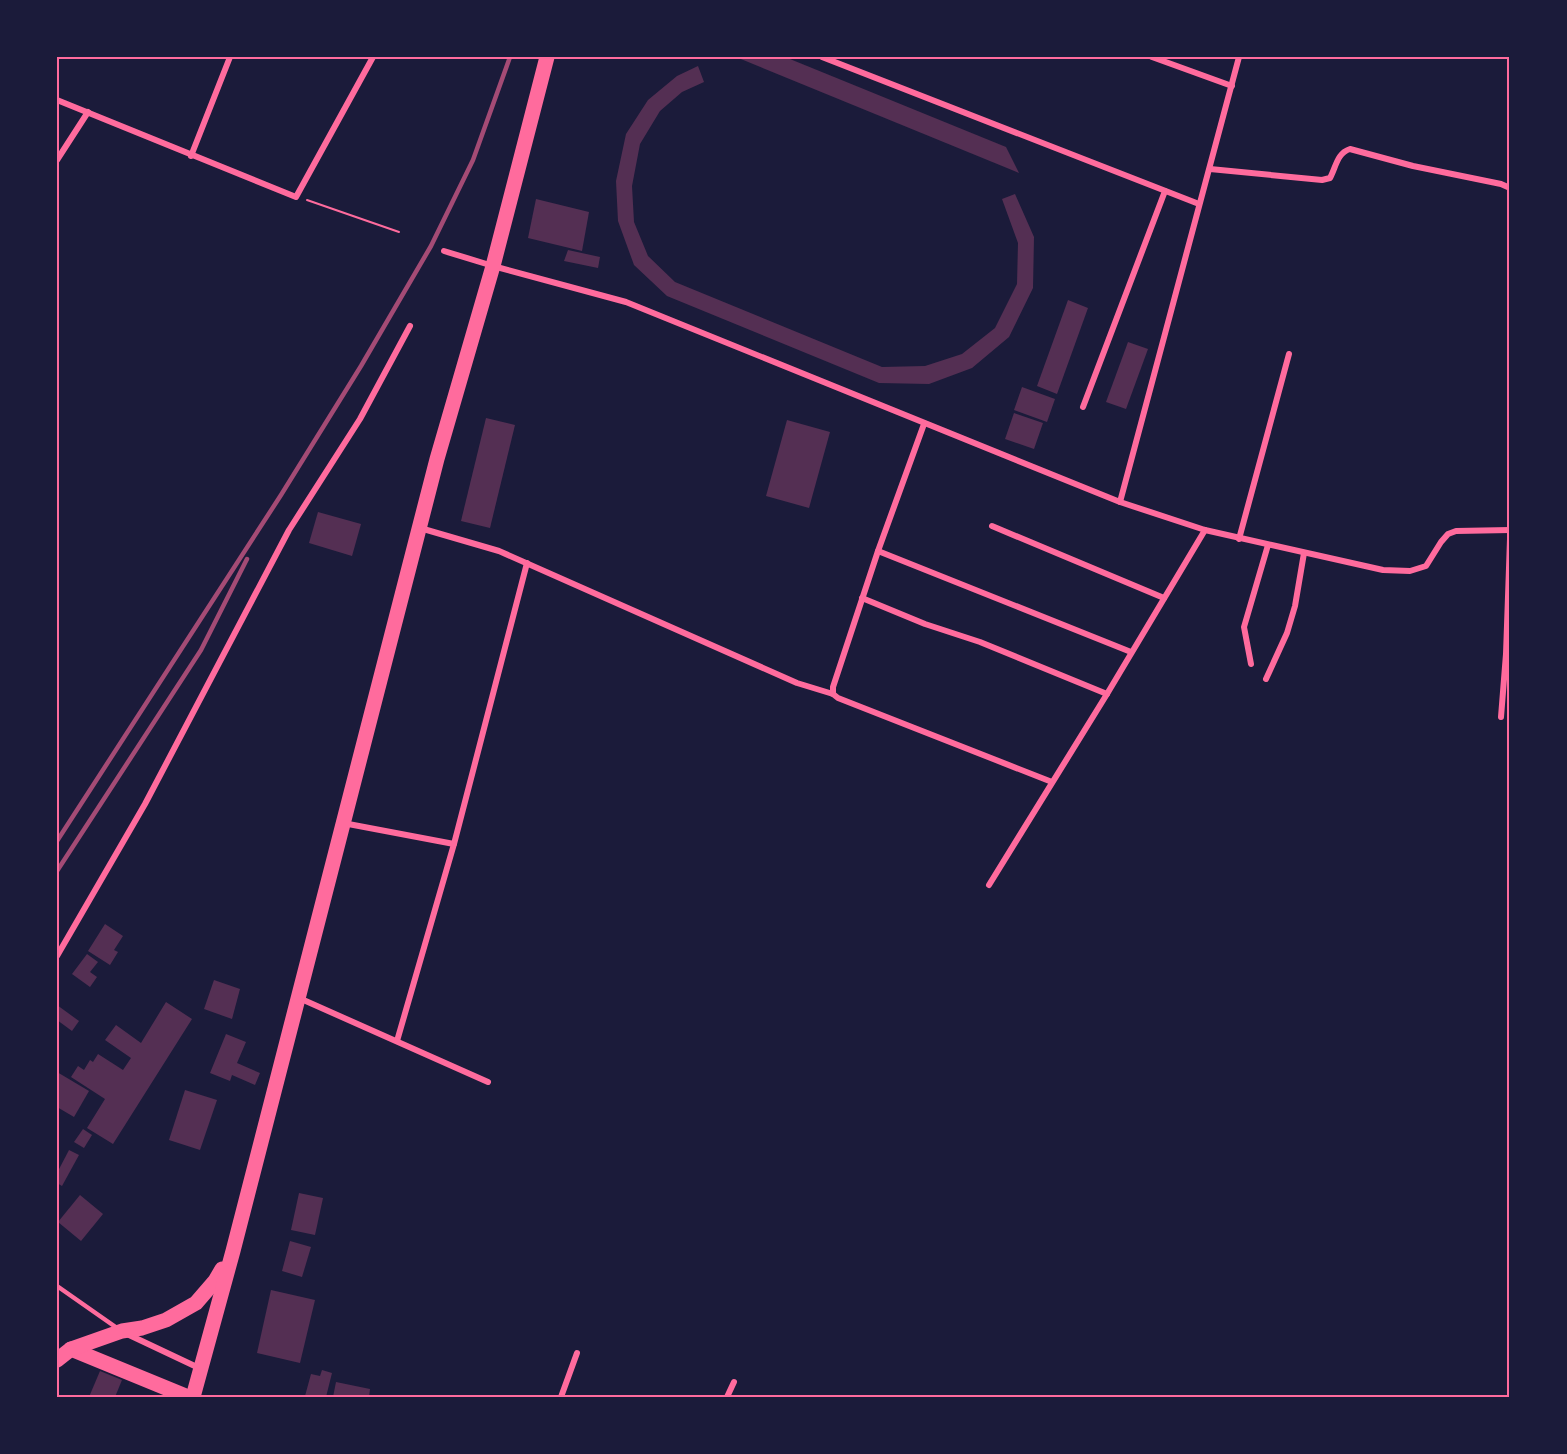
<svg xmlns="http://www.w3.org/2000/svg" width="1567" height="1454" font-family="Mulish,sans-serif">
  <rect width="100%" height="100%" fill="#1b1b3a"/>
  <g fill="#542f53">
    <path d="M736,57H785L1006,147L1019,173Z"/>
    <path d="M698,66L704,82L682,92L660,111L640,144L632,186L634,222L648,256L675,282L882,367L925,366L962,354L995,328L1017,284L1018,243L1002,199L1015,194L1034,237L1033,288L1009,337L972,368L929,384L879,383L667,296L634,265L618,221L616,181L626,134L648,100L677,76Z"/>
    <path d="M536,199L589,212L582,251L528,238Z"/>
    <path d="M568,250L600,257L598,268L564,261Z"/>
    <path d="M1068,300L1088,308L1057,394L1037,386Z"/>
    <path d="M1128,342L1148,349L1126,409L1106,402Z"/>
    <path d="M1022,387L1055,399L1047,422L1014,410Z"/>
    <path d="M1014,413L1043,423L1034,449L1005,439Z"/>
    <path d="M486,418L515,425L490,528L461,521Z"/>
    <path d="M787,420L830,432L809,508L766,496Z"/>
    <path d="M318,512L361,524L352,556L309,543Z"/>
    <path d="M105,924L123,936L114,950L118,952L110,965L88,951Z"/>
    <path d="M87,954L98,962L90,972L97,977L90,987L72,974Z"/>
    <path d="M214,980L240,989L232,1019L204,1009Z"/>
    <path d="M166,1002L192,1019L113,1144L87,1128L105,1099L71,1077L78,1066L84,1070L90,1060L93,1062L98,1054L123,1070L131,1058L105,1040L116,1025L141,1043Z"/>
    <path d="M57,1005L79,1021L72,1031L57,1020Z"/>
    <path d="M226,1034L246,1042L237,1063L260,1073L255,1085L232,1075L230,1081L210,1073Z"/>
    <path d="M57,1072L89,1091L74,1117L57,1107Z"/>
    <path d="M185,1090L217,1100L200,1150L169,1140Z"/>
    <path d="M83,1129L92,1135L84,1148L74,1142Z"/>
    <path d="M69,1150L79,1155L62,1186L57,1183V1173Z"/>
    <path d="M299,1193L323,1198L315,1235L291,1230Z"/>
    <path d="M80,1195L103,1214L81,1241L58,1222Z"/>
    <path d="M290,1241L311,1247L302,1277L282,1271Z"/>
    <path d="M271,1290L315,1300L300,1363L257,1353Z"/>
    <path d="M322,1370L332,1373L326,1397L305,1396L311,1374L320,1376Z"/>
    <path d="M100,1371L122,1380L115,1397H89Z"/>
    <path d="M336,1382L370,1389L369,1397H333Z"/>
  </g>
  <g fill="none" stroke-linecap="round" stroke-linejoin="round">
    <path stroke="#ff6b9d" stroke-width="2" d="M307,200L399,232"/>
    <path stroke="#ff6b9d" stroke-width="4.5" d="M57,1286L117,1328"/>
    <g stroke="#ff6b9d" stroke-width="6">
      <path d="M822,57L1199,204"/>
      <path d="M1152,57L1232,86"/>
      <path d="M57,100L296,197L373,57"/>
      <path d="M191,156L230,57"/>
      <path d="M57,160L88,112"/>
      <path d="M1210,169L1322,180L1330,178C1336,167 1337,153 1350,149L1413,166L1501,184L1510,188"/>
      <path d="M444,251L493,266L626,302L1120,502L1205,530L1383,570L1410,571L1426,566L1441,542L1448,534L1456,531L1510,530"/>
      <path d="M1083,407L1165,191"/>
      <path d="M1120,502L1239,57"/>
      <path d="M992,526L1164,598"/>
      <path d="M420,528L499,551L797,683L833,694L838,698L1052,782"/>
      <path d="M1239,539L1289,354"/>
      <path d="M878,551L1131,652"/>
      <path d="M862,598L925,624L980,642L1107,694"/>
      <path d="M1251,664L1244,627L1268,545"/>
      <path d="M1266,679L1287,633L1295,606L1304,553"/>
      <path d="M833,694V687L878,551L924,424"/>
      <path d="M1501,717L1506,654L1510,539"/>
      <path d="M343,823L454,844"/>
      <path d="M989,885L1107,694L1205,530"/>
      <path d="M57,956L145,804L289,530L360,419L410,326"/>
      <path d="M299,998L488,1082"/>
      <path d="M397,1041L454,844L527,563"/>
      <path d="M127,1334L199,1368"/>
      <path d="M561,1397L577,1353"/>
      <path d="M727,1397L734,1382"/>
    </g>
    <g stroke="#ff6b9d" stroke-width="15">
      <path d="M71,1349L188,1397"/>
      <path d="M57,1360L71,1349L122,1331L142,1328L166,1320L196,1303L215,1281L222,1269"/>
      <path d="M193,1397L233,1251L437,459L493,266L547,57"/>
    </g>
    <g stroke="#a44b75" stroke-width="4.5">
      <path d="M57,841L281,495L361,366L431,246L473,160L510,57"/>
      <path d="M57,871L201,650L247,559"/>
    </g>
  </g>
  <rect width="1567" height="1454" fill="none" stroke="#1b1b3a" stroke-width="117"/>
  <rect x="58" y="58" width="1450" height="1338" fill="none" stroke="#ff6b9d" stroke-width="2"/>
</svg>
